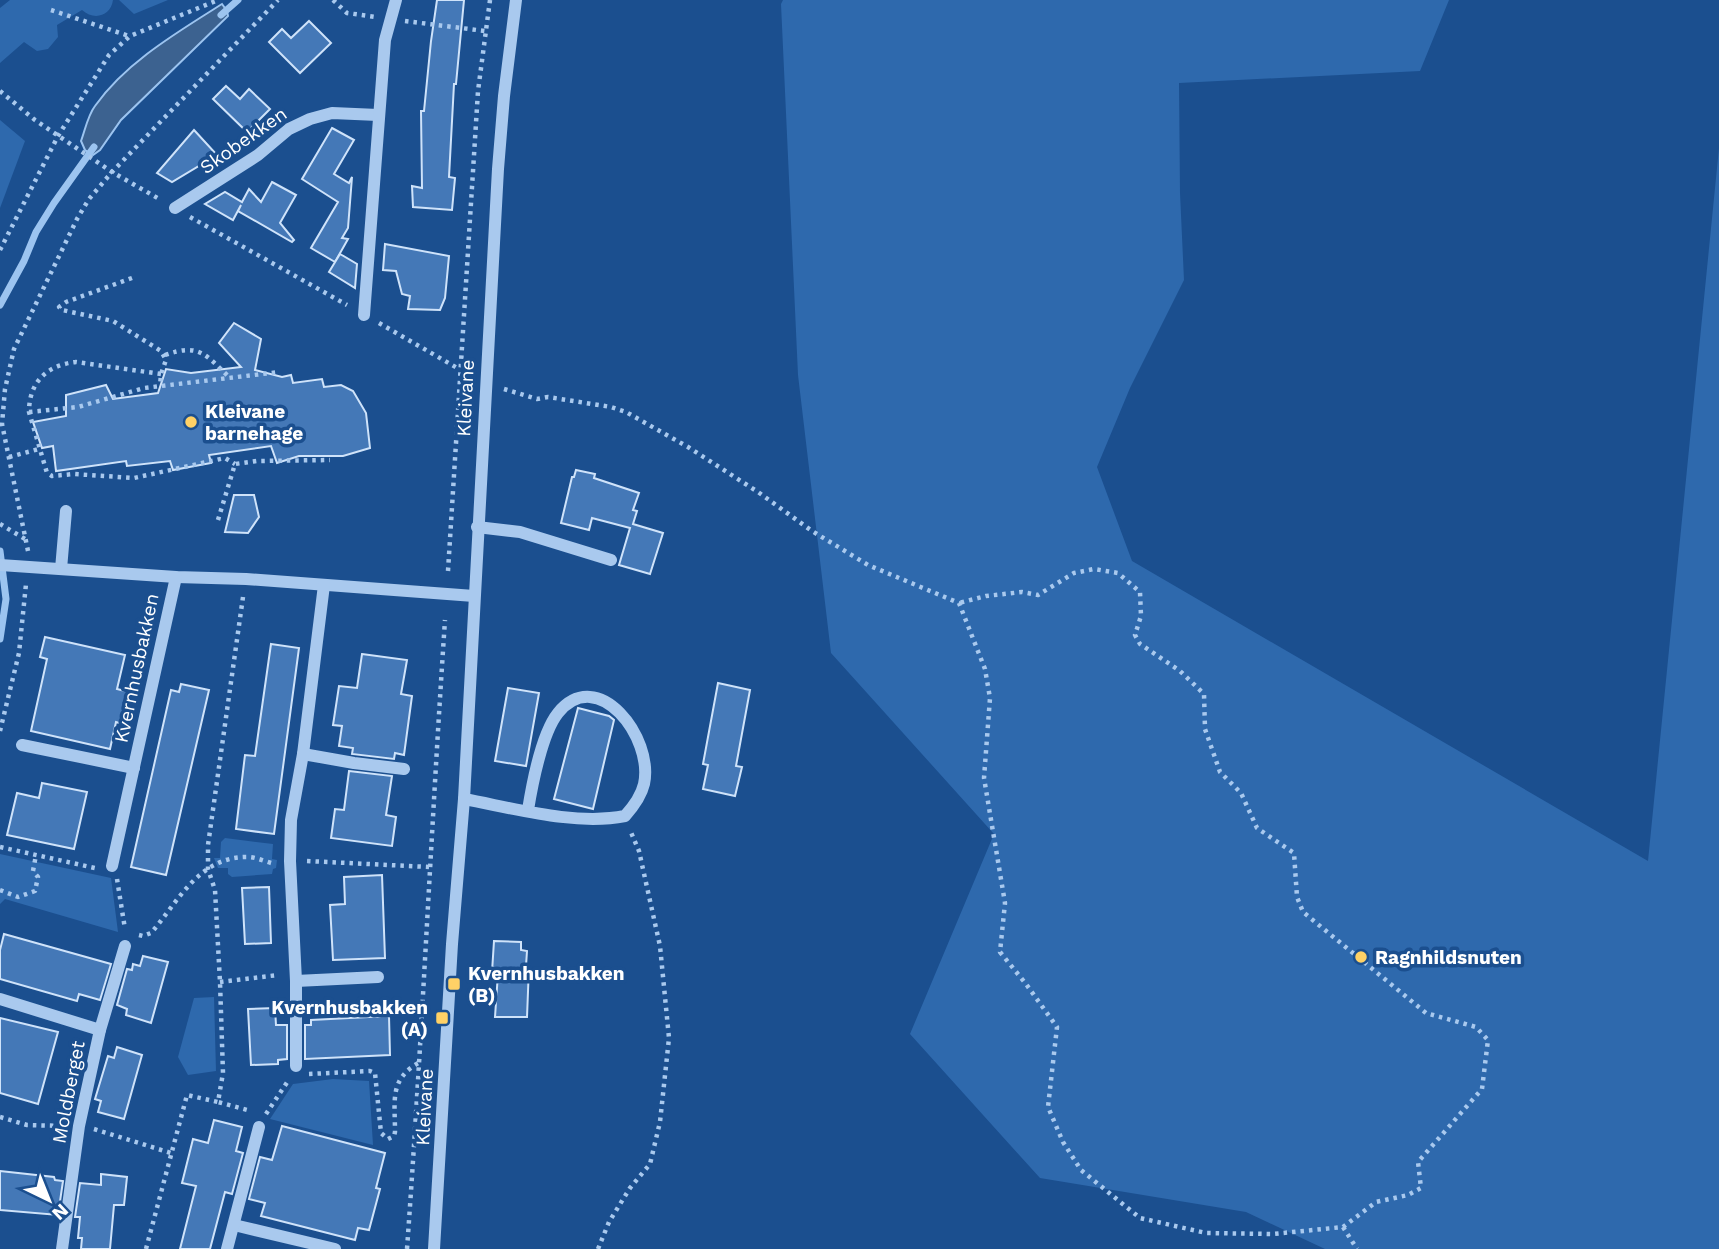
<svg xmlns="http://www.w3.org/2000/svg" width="1719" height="1249" font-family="'Work Sans',sans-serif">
  <rect width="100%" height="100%" fill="#1b4f8f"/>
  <g fill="#2e69ad">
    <path d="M10,0H113C111,16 94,21 82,10L57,25L58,37L48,49L37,51L24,42L0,63V8Z"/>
    <path d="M119,0H168L134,14Z"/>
    <path d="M783,0H1449L1420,71L1179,83L1180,193L1184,280L1130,388L1097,467L1132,561L1648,861L1719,148V1249H1325L1246,1212L1040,1178L910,1034L994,834L831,653L798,375L781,4Z"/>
    <path d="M0,120L25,141L0,208Z"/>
    <path d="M225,838L273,844L272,859L277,860L276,868L273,869L272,874L232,877L228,874V868H218L214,858H220L221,842Z"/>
    <path d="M0,854L111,878L118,932L5,899L0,904Z"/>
    <path d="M214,997L216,1071L188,1075L178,1057L194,998Z"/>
    <path d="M333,1079L369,1081L373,1145L270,1119L293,1084Z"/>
  </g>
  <path fill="#3c6290" stroke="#9cc4f0" stroke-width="2" d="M222,4L227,11L228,16L121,120L100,150L93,155L85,150L81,141C85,130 88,115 95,106C126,62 178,32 222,4Z"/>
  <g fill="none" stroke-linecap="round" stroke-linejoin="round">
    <g stroke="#9cc4f0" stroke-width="7">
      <path d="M221,15L238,0"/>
      <path d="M0,305L24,261L36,232L54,203L94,147"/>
      <path d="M0,551L6,599L0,639"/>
    </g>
  </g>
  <g fill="#4478b7" stroke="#cfe3fa" stroke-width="2">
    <path d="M437,0H464L456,84H454L449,177L455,178L452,210L413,207L412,186L422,188L421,111H424L431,41Z"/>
    <path d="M309,21L331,43L300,73L269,42L282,29L291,38Z"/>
    <path d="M226,86L240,99L249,89L270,109L247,132L213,99Z"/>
    <path d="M332,128L354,140L334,174L349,183L352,177L348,228L342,238L348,239L335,262L311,248L338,202L302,179Z"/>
    <path d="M194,130L217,155L172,182L157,173Z"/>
    <path d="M272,182L296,195L280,223L294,240L292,242L238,211L241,205L233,220L205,204L225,192L242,202L249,189L261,202Z"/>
    <path d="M385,244L449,256L445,298L440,310L408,309L410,296L402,294L396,271L383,270Z"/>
    <path d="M340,254L357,264L355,288L329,272Z"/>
    <path d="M234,323L261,339L255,370L282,377L291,375L293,383L322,379L324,387L341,385L353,391L366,413L370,448L343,456H299L277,463L271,446L209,455L211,463L173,470L170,461L127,466L126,461L56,471L53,446L42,448L33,422L66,416V395L106,385L113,399L158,393L166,369L191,373L241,367L219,343Z"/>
    <path d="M576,470L595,474L594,478L639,493L633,510L637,511L633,524L663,533L650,574L619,565L630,528L592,518L589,530L561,523L572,477H574Z"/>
    <path d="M234,495H254L259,517L248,533L225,532Z"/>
    <path d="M45,637L125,655L117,689L133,693L126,725L116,722L110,749L31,731L47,659L40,657Z"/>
    <path d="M271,644L299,648L274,834L236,829L245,755L255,756Z"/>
    <path d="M362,654L407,660L401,694L412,696L404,755L395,753L394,759L352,754L353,748L339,746L342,726L333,725L339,686L357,688Z"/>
    <path d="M718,683L750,690L736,766L742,767L735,796L703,789L708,765L703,764Z"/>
    <path d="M181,684L209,690L166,875L131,867L171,690L179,692Z"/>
    <path d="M508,688L539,693L526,766L495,761Z"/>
    <path d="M578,708L609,716L614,720L593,809L554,799Z"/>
    <path d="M349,771L392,776L386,815L396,817L392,846L331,838L335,809L344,810Z"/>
    <path d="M42,783L87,792L74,849L7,835L17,793L39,798Z"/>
    <path d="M382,875L385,958L333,960L330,905L345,904L344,877Z"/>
    <path d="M269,887L271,943L245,944L242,888Z"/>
    <path d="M4,934L111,964L100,1000L79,994L77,1001L0,979V950Z"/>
    <path d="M494,941L521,942V950L527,951L526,966H529L527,1017H495L498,973L492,972Z"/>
    <path d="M143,956L168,962L151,1023L126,1015L127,1009L117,1005L127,969L132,970L133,964L140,966Z"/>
    <path d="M275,1008L276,1025H287V1059L278,1060V1064L251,1065L248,1009Z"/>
    <path d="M389,1016L390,1055L305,1059V1025H311V1020Z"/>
    <path d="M0,1018L58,1032L38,1104L0,1093Z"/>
    <path d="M117,1047L142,1055L124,1119L98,1112L101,1101L95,1099L108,1056L114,1058Z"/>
    <path d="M214,1120L242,1127L236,1151L243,1153L232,1194L225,1192L210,1249H180L196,1186L182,1183L193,1139L208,1143Z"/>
    <path d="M282,1126L385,1153L376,1188L380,1189L369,1230L358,1228L355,1240L261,1216L265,1203L249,1199L260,1157L272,1160Z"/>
    <path d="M0,1171L54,1177L55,1180L63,1181L58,1215L0,1210Z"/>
    <path d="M101,1174L127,1177L124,1205H114L110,1249H81L82,1238H78L80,1217H75L80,1183L101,1185Z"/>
  </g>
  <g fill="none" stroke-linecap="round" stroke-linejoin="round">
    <g stroke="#a9c9ee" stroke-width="4.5" stroke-dasharray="3.5 5" stroke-linecap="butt">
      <path d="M333,0L347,13L376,17"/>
      <path d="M51,10L129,36"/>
      <path d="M405,21L485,31"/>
      <path d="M0,91L35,120L112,172L161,200"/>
      <path d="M190,217L347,305"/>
      <path d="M0,250L58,136L109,55L130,36L218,0"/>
      <path d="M132,278L66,302L59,307L62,310L113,321L161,351L166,360L161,374L160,386"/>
      <path d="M379,323L459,369"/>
      <path d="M165,355C199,343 205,354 229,377"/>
      <path d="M161,374L76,362C47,365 29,382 29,412L47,473L52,476L74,474L134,478L225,458L235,464"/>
      <path d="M504,389L537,399L548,397L611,407L626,412L688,447L758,492L812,531L868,565L959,603L985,669L990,698L984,778L1005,903L1000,952L1026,984L1057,1027L1048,1107L1063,1142L1081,1170L1140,1218L1206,1233L1273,1234L1343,1227L1376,1202L1408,1195L1421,1188L1418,1162L1482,1089L1488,1040L1476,1027L1426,1013L1303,912L1297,897L1294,853L1257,828L1241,793L1220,772L1205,729L1204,694L1180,671L1140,644L1135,635L1141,616L1140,592L1118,573L1094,569L1074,573L1038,595L1022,592L986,596L959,603"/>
      <path d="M29,412L78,407L144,388L279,372"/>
      <path d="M9,457L39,449"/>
      <path d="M218,520L235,464L257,461L330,460"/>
      <path d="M0,524L25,539"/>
      <path d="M28,551L2,424L5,389L14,349L77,219L89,199L112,172L278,0"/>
      <path d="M448,571L478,91L490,0"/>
      <path d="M243,597L208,845V869L215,890L220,982L223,1073L218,1102L251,1111"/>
      <path d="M0,731L19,653L26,584"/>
      <path d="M0,847L95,868"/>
      <path d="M307,861L429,867"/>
      <path d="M117,879L125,929"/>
      <path d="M0,890L18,897L35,891L38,877L33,871L36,855"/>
      <path d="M139,935L143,936L151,933C178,902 199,856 248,857C256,857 266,862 275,864"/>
      <path d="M220,982L278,975"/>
      <path d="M309,1074L370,1071L375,1073L381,1133L388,1139L394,1136L395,1132C395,1100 389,1079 420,1062"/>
      <path d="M266,1114L288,1081"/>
      <path d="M0,1117L27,1125L64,1126"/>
      <path d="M94,1129L171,1153"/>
      <path d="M1343,1227L1357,1249"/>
      <path d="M146,1249L187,1095L218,1102"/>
      <path d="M407,1249C422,1040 431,830 445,620"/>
      <path d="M598,1249L609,1222L630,1188L650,1164L660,1122L669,1038L660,946L639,851L630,830"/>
    </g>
    <g stroke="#a9c9ee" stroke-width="12">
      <path d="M175,208L258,155L289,129L310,119L332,113L378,115"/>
      <path d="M364,315L385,40L396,0"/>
      <path d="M477,527L520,532L611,560"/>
      <path d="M0,565L176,577L246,579L474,596"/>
      <path d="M61,569L66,511"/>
      <path d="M22,745L134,768"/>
      <path d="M303,754L354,763L404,769"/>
      <path d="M464,799C513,808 576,826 625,816C633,807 641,797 644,784C654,738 598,664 558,713C542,733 532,785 528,810"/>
      <path d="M112,866L176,577"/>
      <path d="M296,981L378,977"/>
      <path d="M0,999L100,1030"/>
      <path d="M296,1066V981L290,861L291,820L303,754L324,585"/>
      <path d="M234,1225L335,1249"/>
      <path d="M62,1249L79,1126L100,1030L125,946"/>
      <path d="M227,1249L259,1127"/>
      <path d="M434,1249L452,944L464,799L498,169L504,96L516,0"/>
    </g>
  </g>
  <g fill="#ffd166" stroke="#1b4f8f" stroke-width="2.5">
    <circle cx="191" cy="422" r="7"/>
    <circle cx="1361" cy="957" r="7"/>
    <rect x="447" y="977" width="14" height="14" rx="3.5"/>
    <rect x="435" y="1011" width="14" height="14" rx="3.5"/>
  </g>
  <g text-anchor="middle" stroke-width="7" stroke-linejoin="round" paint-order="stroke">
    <g font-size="19" fill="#fff" stroke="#1b4f8f">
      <text transform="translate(243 140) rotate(-35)" y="7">Skobekken</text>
      <text transform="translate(465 398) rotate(-87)" y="7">Kleivane</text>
      <text transform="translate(136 668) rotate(-78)" y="7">Kvernhusbakken</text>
      <text transform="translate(68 1092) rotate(-79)" y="7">Moldberget</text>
      <text transform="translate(424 1107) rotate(-87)" y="7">Kleivane</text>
    </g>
    <g font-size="19" font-weight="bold" fill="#fff" stroke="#1b4f8f" text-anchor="start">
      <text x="205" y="418">Kleivane<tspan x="205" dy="22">barnehage</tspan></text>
      <text x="1375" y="964">Ragnhildsnuten</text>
      <text x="468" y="980">Kvernhusbakken<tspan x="468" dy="22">(B)</tspan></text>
      <text x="428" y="1014" text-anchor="end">Kvernhusbakken<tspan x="428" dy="22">(A)</tspan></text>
    </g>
  </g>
  <g transform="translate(49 1200) rotate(137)" stroke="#1b4f8f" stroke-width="5" paint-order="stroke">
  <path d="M0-5L12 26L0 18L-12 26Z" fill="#ffffff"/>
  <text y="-10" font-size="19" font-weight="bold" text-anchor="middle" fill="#ffffff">N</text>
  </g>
</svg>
